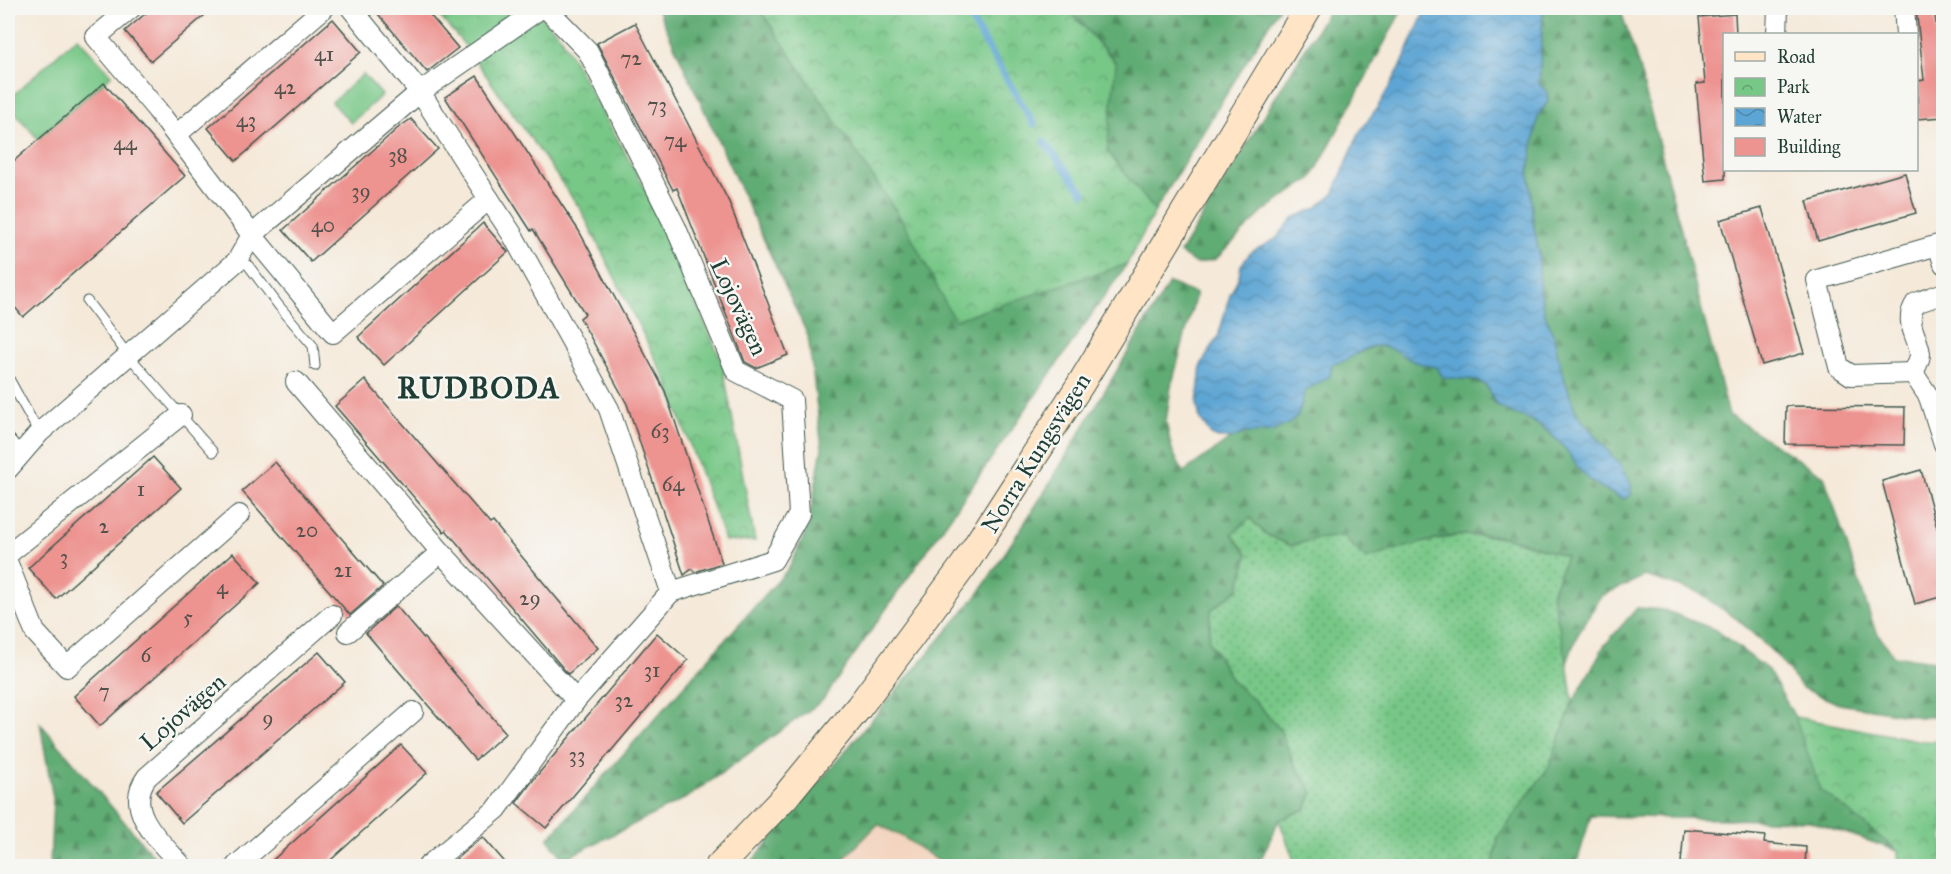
<svg xmlns="http://www.w3.org/2000/svg" width="1951" height="874" font-family="'IM FELL Great Primer',serif">
  <defs>
    <pattern id="grass-dots" width="8" height="8" patternUnits="userSpaceOnUse" patternTransform="scale(1.5)"><rect width="8" height="8" fill="#77c787"/><path d="M2 2h.1M6 6h.1" fill="none" stroke="#61a36f" stroke-width="1.8" stroke-linecap="round"/></pattern>
    <pattern id="forest-firs" width="22" height="20" patternUnits="userSpaceOnUse" patternTransform="scale(1.5)"><rect width="22" height="20" fill="#61ac74"/><path d="M5 1l3.5 6h-7zM16 11l3.5 6h-7z" fill="#4f8d60"/></pattern>
    <pattern id="park-crowns" width="20" height="18" patternUnits="userSpaceOnUse" patternTransform="scale(1.5)"><rect width="20" height="18" fill="#77c787"/><path d="M2 6a3 3 0 1 1 6 0M12 15a3 3 0 1 1 6 0" fill="none" stroke="#61a36f"/></pattern>
    <pattern id="water-waves" width="16" height="10" patternUnits="userSpaceOnUse" patternTransform="scale(1.5)"><rect width="16" height="10" fill="#5da5d4"/><path d="M0 5q4-4 8 0t8 0" fill="none" stroke="#4c88ad"/></pattern>
  </defs>
  <rect width="100%" height="100%" fill="#f6f6f2"/>
  <filter id="ink" filterUnits="userSpaceOnUse"><feTurbulence type="fractalNoise" baseFrequency=".0167" numOctaves="2"/><feDisplacementMap in="SourceGraphic" scale="12" xChannelSelector="R" yChannelSelector="G"/><feConvolveMatrix kernelMatrix="1 2 1 2 8 2 1 2 1" color-interpolation-filters="sRGB"/></filter>
  <filter id="wash" filterUnits="userSpaceOnUse"><feTurbulence type="fractalNoise" baseFrequency=".008" numOctaves="4" result="noise"/><feDisplacementMap in="SourceGraphic" scale="24" xChannelSelector="R" yChannelSelector="G"/><feGaussianBlur stdDeviation="1.35" result="paint"/><feColorMatrix in="noise" values="0 0 0 0 0 0 0 0 0 0 0 0 0 0 0 0 0 1.4 0 .05"/><feComposite in="paint" operator="in"/></filter>
  <g filter="url(#wash)">
    <rect width="100%" height="100%" fill="#f5e9d9"/>
    <path fill="#f3d4bf" d="M878,824L903,837L946,866H837Z"/>
    <path fill="url(#grass-dots)" stroke="#4b825e" stroke-width="1.5" d="M1250,518L1264,533L1291,546L1314,539L1343,536L1416,544L1462,535L1503,537L1566,556L1552,594L1567,663L1573,702L1549,767L1498,837L1493,866H1296L1279,820L1306,809L1313,792L1294,764L1280,730L1256,702L1233,682L1209,641L1211,610L1239,588L1232,535Z"/>
    <g fill="url(#forest-firs)" stroke="#407454" stroke-width="1.5">
      <path d="M657,8H759L906,226L954,320L1127,264L822,701L688,797L564,859L548,839L789,568L808,527L822,448L808,336Z"/>
      <path d="M1067,8H1279L1155,211L1107,151L1116,62Z"/>
      <path d="M1330,8H1403L1312,178L1263,212L1216,259L1196,264L1180,253Z"/>
      <path d="M1542,8H1620L1637,60L1729,415L1824,476L1875,630L1894,656L1943,662V716L1920,717L1839,704L1802,688L1776,655L1738,620L1697,592L1645,576L1601,596L1577,636L1567,663L1552,594L1566,556C1545,550 1524,541 1503,537C1457,528 1410,546 1366,559L1343,536L1314,539L1291,546L1264,533L1250,518L1232,534L1248,555L1239,588L1211,610L1209,641L1233,682L1256,702L1280,730L1294,764L1313,792L1306,809L1279,820L1262,857L1250,866H946L903,837L878,824L837,866H748L979,593L1047,488L1169,283L1196,294L1171,387L1166,422L1172,450L1183,472L1232,438L1298,415L1305,390L1330,376L1332,364L1374,346L1386,347L1397,350L1411,360L1436,367L1455,379H1468L1484,384L1489,390L1492,400L1498,406L1531,420L1548,432L1564,446L1575,461L1580,471L1608,492L1624,499L1631,495L1622,468L1576,413L1560,365L1554,337L1544,312L1539,286V253L1533,222L1529,171L1538,116L1548,101L1547,92L1539,84L1543,13Z"/>
      <path d="M1637,608L1664,610L1716,630L1768,670L1795,717L1820,789L1898,851L1810,821L1591,816L1576,866H1493L1498,837L1549,767L1573,702L1604,646Z"/>
      <path d="M40,723L162,866H50L53,798Z"/>
    </g>
    <g fill="url(#park-crowns)" stroke="#4b825e" stroke-width="1.5">
      <path d="M432,8H533L560,36L642,183L722,362L755,541H725L667,382L581,210L464,44Z"/>
      <path d="M759,8H1067L1116,63L1107,151L1155,211L1127,264L954,320L906,226Z"/>
      <path d="M1795,717L1922,741H1943V866H1898V851L1820,789Z"/>
    </g>
    <g fill="#77c787" stroke="#4b825e" stroke-width="1.5">
      <path d="M77,37L112,75L38,139L8,105V100Z"/>
      <path d="M363,74L382,95L351,123L332,102Z"/>
    </g>
    <path fill="url(#water-waves)" stroke="#3e7184" stroke-width="1.5" d="M1426,8H1542L1543,13L1539,84L1547,92L1548,101L1538,116L1529,171L1533,222L1539,253V286L1544,312L1554,337L1560,365L1576,413L1622,468L1631,484V495L1624,499C1609,492 1592,484 1581,471C1574,463 1570,453 1562,445C1553,435 1541,425 1529,419C1519,415 1508,413 1499,406C1490,400 1492,389 1484,384C1473,376 1455,380 1443,377L1436,367C1428,366 1421,364 1413,361C1400,355 1391,345 1375,346C1359,348 1347,364 1332,364L1330,376L1305,391L1298,415L1290,423L1272,432L1245,433L1232,438H1218L1211,435L1200,419L1197,404L1201,365L1218,337L1230,295L1239,276L1241,265L1251,252L1276,239L1293,218L1316,208L1333,194L1359,133L1379,105L1402,64Z"/>
    <g fill="none" stroke-linecap="round" stroke-linejoin="round">
      <g stroke="#5da5d4" stroke-width="7">
        <path d="M964,8L1034,124"/>
        <path d="M1044,142L1084,193"/>
      </g>
    </g>
    <g id="blocks">
      <g fill="#ed9390">
        <path d="M152,8H213L151,61L125,31Z"/>
        <path d="M373,8H424L458,48L427,72Z"/>
        <path d="M1916,8H1934L1944,86V117L1917,119V81L1924,80Z"/>
        <path d="M1735,14L1736,34H1725V179L1705,181L1696,84L1705,83L1699,17Z"/>
        <path d="M333,19L361,52L236,161L208,128Z"/>
        <path d="M635,23L729,202L788,355L756,368L745,362L677,188L673,190L597,43Z"/>
        <path d="M477,76L579,231L665,391L722,563L695,572L692,569L684,575L627,404L580,318L585,314L533,229L531,231L445,97Z"/>
        <path d="M104,83L185,176L23,317L8,299V166Z"/>
        <path d="M411,119L438,149L311,262L283,230L398,128Z"/>
        <path d="M1905,173L1916,213L1818,241L1807,201Z"/>
        <path d="M1762,208L1804,353L1762,365L1720,220Z"/>
        <path d="M483,223L508,252L384,365L358,337Z"/>
        <path d="M365,380L490,524L493,522L598,648L568,674L446,530L444,532L335,406Z"/>
        <path d="M1786,406L1905,407L1904,445L1785,444Z"/>
        <path d="M153,457L181,488L56,599L28,568Z"/>
        <path d="M275,462L383,586L350,615L242,491Z"/>
        <path d="M1921,470L1944,552V596L1915,604L1882,481Z"/>
        <path d="M233,553L260,583L100,726L74,696Z"/>
        <path d="M396,606L506,733L475,760L366,633Z"/>
        <path d="M657,633L688,660L546,828L516,803L534,779Z"/>
        <path d="M319,652L345,682L182,823L156,792Z"/>
        <path d="M401,745L427,773L323,867H265Z"/>
        <path d="M1684,829L1765,836L1764,843L1806,847L1805,867H1720L1681,863Z"/>
        <path d="M483,837L509,867H447L464,852Z"/>
      </g>
    </g>
  </g>
  <g filter="url(#ink)">
    <use href="#blocks" fill-opacity="0" stroke="#3f574d" stroke-width="1.5"/>
    <g fill="none" stroke-linecap="round" stroke-linejoin="round">
      <defs>
        <g id="service">
          <path d="M237,261L248,265L279,306L313,346L315,366"/>
          <path d="M87,301L128,355L213,452"/>
          <path d="M8,377L39,433"/>
          <path d="M8,437L22,452"/>
        </g>
        <g id="minor">
          <path d="M131,8L96,37L157,110L252,235L333,333L489,199"/>
          <path d="M351,8L420,92L489,199L512,234L609,409L671,592"/>
          <path d="M1904,8L1906,34"/>
          <path d="M1777,34L1778,8"/>
          <path d="M176,135L324,8"/>
          <path d="M1944,264L1938,245L1817,280L1839,367L1851,375L1913,373C1916,367 1920,360 1920,354C1918,335 1903,322 1916,303L1944,293"/>
          <path d="M1913,373L1929,397L1944,444"/>
          <path d="M296,382L441,552L576,700"/>
          <path d="M8,469L39,433L237,261L252,235L420,92L541,8"/>
          <path d="M8,554L181,415"/>
          <path d="M8,564L35,632L67,667L239,515"/>
          <path d="M348,632L441,552"/>
          <path d="M182,866C162,843 122,810 147,777L332,615"/>
          <path d="M236,866L413,712"/>
          <path d="M428,866L497,809L576,700L671,592L773,560L799,514L792,400L736,371L676,228L588,51L546,8"/>
        </g>
        <path id="secondary" d="M719,866L785,797L859,707L964,565L1080,385L1308,8"/>
      </defs>
      <use href="#service" stroke="#3f574d" stroke-width="11"/>
      <use href="#minor" stroke="#3f574d" stroke-width="22"/>
      <use href="#secondary" stroke="#3f574d" stroke-width="29"/>
      <use href="#service" stroke="#fff" stroke-width="9"/>
      <use href="#minor" stroke="#fff" stroke-width="20"/>
      <use href="#secondary" stroke="#ffe4c6" stroke-width="27"/>
    </g>
  </g>
  <g text-anchor="middle" stroke-width="5" stroke-linejoin="round" paint-order="stroke">
    <g font-size="21" fill="#52524b">
      <text x="324" y="61">41</text>
      <text x="631" y="65">72</text>
      <text x="285" y="94">42</text>
      <text x="657" y="112">73</text>
      <text x="246" y="127">43</text>
      <text x="675" y="147">74</text>
      <text x="125" y="150">44</text>
      <text x="398" y="162">38</text>
      <text x="361" y="198">39</text>
      <text x="323" y="232">40</text>
      <text x="660" y="438">63</text>
      <text x="673" y="491">64</text>
      <text x="141" y="496">1</text>
      <text x="104" y="533">2</text>
      <text x="307" y="537">20</text>
      <text x="64" y="564">3</text>
      <text x="343" y="577">21</text>
      <text x="222" y="594">4</text>
      <text x="530" y="605">29</text>
      <text x="188" y="624">5</text>
      <text x="146" y="662">6</text>
      <text x="652" y="677">31</text>
      <text x="104" y="698">7</text>
      <text x="624" y="707">32</text>
      <text x="268" y="725">9</text>
      <text x="577" y="762">33</text>
    </g>
    <g font-size="24" fill="#1f3d34" stroke="#f6f6f2">
      <text transform="translate(739 307) rotate(65)" y="8">Lojovägen</text>
      <text transform="translate(1036 453) rotate(-58)" y="8">Norra Kungsvägen</text>
      <text transform="translate(183 712) rotate(-41)" y="8">Lojovägen</text>
    </g>
    <g font-size="30" font-weight="bold" letter-spacing="1.5" fill="#1f3d34" stroke="#f6f6f2">
      <text x="479" y="398">RUDBODA</text>
    </g>
  </g>
  <rect width="1951" height="874" fill="none" stroke="#f6f6f2" stroke-width="30"/>
  <rect x="1723" y="33" width="195" height="138" fill="#f6f6f2" stroke="#a0aca6" stroke-width="1.5"/>
  <rect x="1735" y="52" width="30" height="9" fill="#ffe4c6" stroke="#a0aca6" stroke-width="1.5"/>
  <text x="1777" y="63" font-size="18" fill="#1f3d34">Road</text>
  <rect x="1735" y="78" width="30" height="18" fill="url(#park-crowns)" stroke="#a0aca6" stroke-width="1.5"/>
  <text x="1777" y="93" font-size="18" fill="#1f3d34">Park</text>
  <rect x="1735" y="108" width="30" height="18" fill="url(#water-waves)" stroke="#a0aca6" stroke-width="1.5"/>
  <text x="1777" y="123" font-size="18" fill="#1f3d34">Water</text>
  <rect x="1735" y="138" width="30" height="18" fill="#ed9390" stroke="#a0aca6" stroke-width="1.5"/>
  <text x="1777" y="153" font-size="18" fill="#1f3d34">Building</text>
</svg>
